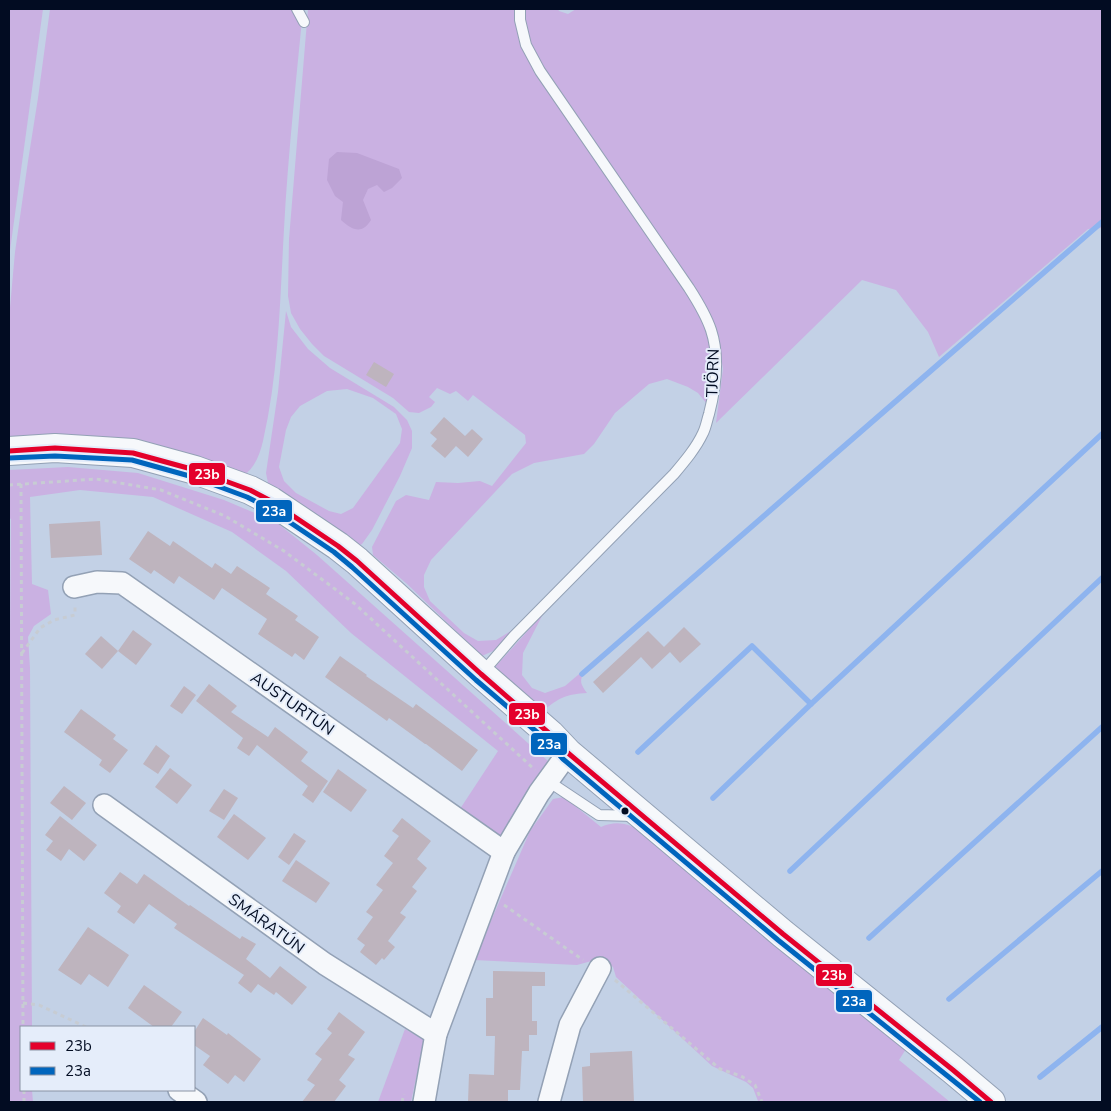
<svg xmlns="http://www.w3.org/2000/svg" width="1111" height="1111" font-family="'Nunito Sans',sans-serif">
  <rect width="100%" height="100%" fill="#c3d1e6"/>
  <g fill="#cab1e2" fill-rule="evenodd">
    <path d="M9,9H43L9,258Z"/>
    <path d="M50,9H303C296,82 288,155 284,229C280,299 279,371 263,441C260,454 255,468 243,476L9,449V319L15,252L28,161L38,98Z"/>
    <path d="M308,9H517L518,28L689,295C694,304 701,313 704,322C715,349 710,376 707,404L698,393L688,387L667,379L649,384L615,413L594,444L584,454L534,463L512,474L431,560L424,575V587L430,601L464,633L478,641L496,640L514,629L493,651L482,656L406,583L373,555L372,547L396,501L406,495L429,500L436,482L458,483L480,481L492,486L526,443L525,435L473,395L468,401L456,391L450,394L437,388L429,397L435,402L431,407L419,413L409,412L393,398L324,356L312,344L300,329L291,313L288,296L289,239Z"/>
    <path d="M525,9H558L559,11L568,14L576,9H1102V228L1088,229L939,357L928,332L896,290L862,280L716,423L723,369L716,327L701,297L547,72L531,46L526,24Z"/>
    <path d="M286,311L291,327L308,349L330,368L394,407L407,420L412,431V448L400,476L372,530L362,544L352,549L274,494L268,483L266,473L278,392ZM347,389L373,398L396,414L402,429L400,443L353,508L341,514L329,511L296,493L284,481L279,467L286,430L291,417L300,406L327,391Z"/>
    <path d="M68,467L138,473L224,500L276,522L317,555L548,761L502,842L458,812L498,751L351,633L286,571L232,532L153,497L80,490L30,497L32,584L48,590L51,614L34,626L28,637L30,668L32,1027H21V1090H32L33,1102H9V750L11,519L9,518V470Z"/>
    <path d="M543,614L523,653L522,675L532,688L545,693L565,686L585,669C580,681 579,682 587,693C566,694 559,698 543,711L495,667Z"/>
    <path d="M564,797L601,827C618,819 631,825 647,833L906,1049L899,1060L950,1102H760L758,1101L753,1088L746,1082L712,1066L616,977L613,967L606,962L595,960L577,965L474,960L530,831L553,799Z"/>
    <path d="M405,1029L424,1040L411,1102H378Z"/>
  </g>
  <path fill="#bda3d5" d="M337,152L357,153L399,169L402,178L392,188L384,192L377,185L368,189L363,200L371,220C362,235 352,230 341,220L343,202L335,196L327,180L329,159Z"/>
  <g fill="none" stroke-linecap="round" stroke-linejoin="round">
    <g stroke="#8eb4ef" stroke-width="5.5">
      <path d="M582,674L1102,222"/>
      <path d="M638,752L752,646L811,704"/>
      <path d="M713,798L811,704L1102,434"/>
      <path d="M790,871L1102,578"/>
      <path d="M869,938L1102,727"/>
      <path d="M949,999L1102,871"/>
      <path d="M1040,1077L1102,1027"/>
    </g>
  </g>
  <g fill="#beb4be">
    <path d="M374,362L394,374L386,387L366,375Z"/>
    <path d="M444,417L465,436L472,429L483,439L468,457L456,446L445,458L431,446L437,439L430,433Z"/>
    <path d="M100,521L102,555L51,558L49,524Z"/>
    <path d="M148,531L170,546L173,541L212,568L215,563L231,574L237,566L270,588L266,594L298,616L295,620L319,637L304,660L295,653L292,657L258,634L267,619L222,588L214,600L179,576L174,584L154,570L151,574L129,559Z"/>
    <path d="M684,627L701,644L680,663L670,652L652,669L641,657L603,693L593,682L648,631L666,649L664,647Z"/>
    <path d="M133,630L152,644L136,665L118,651Z"/>
    <path d="M101,636L118,651L102,669L85,654Z"/>
    <path d="M340,656L367,675L366,676L413,708L416,704L478,750L462,771L426,744H425L389,718L387,721L325,677Z"/>
    <path d="M209,684L237,706L231,712L268,737L275,727L308,752L301,761L328,781L313,803L302,795L308,786L257,745L249,756L237,748L243,738L196,701Z"/>
    <path d="M184,686L196,695L182,714L170,706Z"/>
    <path d="M81,709L116,735L113,739L128,750L110,773L99,765L102,760L64,732Z"/>
    <path d="M156,745L170,756L158,774L143,764Z"/>
    <path d="M170,768L192,785L177,804L155,787Z"/>
    <path d="M338,769L367,790L351,812L323,792Z"/>
    <path d="M64,786L86,803L72,820L50,803Z"/>
    <path d="M224,789L238,798L224,820L209,811Z"/>
    <path d="M234,814L266,838L248,860L217,837Z"/>
    <path d="M60,816L97,845L84,861L69,849L61,861L46,850L53,841L45,835Z"/>
    <path d="M402,818L431,841L417,859L427,868L412,887L417,891L400,913L406,917L388,941L395,947L384,960L382,958L376,965L360,952L365,945L357,939L373,917L366,912L383,890L376,885L393,863L384,856L399,836L392,831Z"/>
    <path d="M294,833L306,841L289,865L278,857Z"/>
    <path d="M296,860L330,883L316,903L282,881Z"/>
    <path d="M120,872L137,884L144,874L189,906L190,905L240,939L242,936L256,944L246,959L270,978L280,966L307,987L292,1005L276,992L274,995L258,984L251,993L238,983L244,975L174,928L177,924L149,904L134,924L117,912L121,906L104,893Z"/>
    <path d="M88,927L129,955L108,987L89,974L81,985L58,970Z"/>
    <path d="M493,971L545,972V986H532V1021H537V1035H529V1051H522L520,1090H508V1102H468L469,1074L494,1075L495,1036H486V998H493Z"/>
    <path d="M144,985L182,1012L171,1027H154L128,1008Z"/>
    <path d="M339,1012L365,1032L348,1055L355,1059L339,1080L346,1086L334,1102H302L315,1085L307,1080L322,1059L315,1054L332,1033L327,1029Z"/>
    <path d="M203,1018L227,1035L228,1033L261,1059L244,1082L235,1075L228,1084L203,1065L210,1056L194,1045V1032Z"/>
    <path d="M632,1051L634,1102H583L582,1067L590,1066V1053Z"/>
  </g>
  <g fill="none" stroke-linecap="round" stroke-linejoin="round">
    <defs>
      <g id="lane">
        <path d="M297,9L304,22"/>
        <path d="M482,673L514,636L674,474C685,461 696,448 703,433C706,427 707,420 709,414C716,387 720,357 711,330C706,315 698,302 689,288L540,71L526,45L520,20V9"/>
        <path d="M548,781L599,815L635,816"/>
      </g>
      <g id="street">
        <path d="M74,587L97,582L122,583L504,852"/>
        <path d="M104,805L325,964L436,1034"/>
        <path d="M179,1090L196,1102"/>
        <path d="M424,1102L436,1034L504,852L539,793L568,753"/>
        <path d="M549,1102L570,1025L600,968"/>
      </g>
      <path id="secondary" d="M9,451L55,448L133,453L195,470L250,490L271,501L338,546L357,561L481,674L550,734L568,753L783,934L953,1070L991,1102"/>
    </defs>
    <use href="#lane" stroke="#93a1b5" stroke-width="12"/>
    <use href="#street" stroke="#93a1b5" stroke-width="24"/>
    <use href="#secondary" stroke="#93a1b5" stroke-width="30"/>
    <g stroke="#c7ccd3" stroke-width="3" stroke-dasharray="4 4" stroke-linecap="butt">
      <path d="M21,484L23,1027"/>
      <path d="M9,485L96,479L161,490L225,516L284,551L355,604L535,770"/>
      <path d="M22,653L40,628L54,620L75,615V605"/>
      <path d="M504,905L583,960"/>
      <path d="M615,980L720,1069L741,1076L755,1085L762,1102"/>
      <path d="M23,1003L39,1005L86,1027"/>
      <path d="M24,1090V1102"/>
      <path d="M402,1102L404,1094"/>
    </g>
    <use href="#lane" stroke="#f6f8fb" stroke-width="10"/>
    <use href="#street" stroke="#f6f8fb" stroke-width="21"/>
    <use href="#secondary" stroke="#f6f8fb" stroke-width="28"/>
    <defs>
      <path id="bus-1" d="M9,451L55,448L133,453L195,470L250,490L271,501L338,546L357,561L481,674L550,734L568,753L783,934L953,1070L991,1102"/>
      <path id="bus-2" d="M9,458L55,456L132,460L193,477L247,497L267,507L334,552L352,567L476,680L545,739L563,759L778,940L980,1102"/>
    </defs>
    <use href="#bus-1" stroke="#e5edfa" stroke-width="9"/>
    <use href="#bus-2" stroke="#e5edfa" stroke-width="9"/>
    <use href="#bus-1" stroke="#e4002b" stroke-width="5"/>
    <use href="#bus-2" stroke="#0065bd" stroke-width="5"/>
  </g>
  <circle fill="#020c22" stroke="#e5edfa" stroke-width="2" cx="625" cy="811" r="4.5"/>
  <g text-anchor="middle" stroke-width="4" stroke-linejoin="round" paint-order="stroke">
    <g font-size="16" fill="#020c22" stroke="#e5edfa">
      <text transform="translate(712 373) rotate(-88)" y="6">TJÖRN</text>
      <text transform="translate(293 703) rotate(35)" y="6">AUSTURTÚN</text>
      <text transform="translate(267 923) rotate(36)" y="6">SMÁRATÚN</text>
    </g>
  </g>
  <g stroke="#e5edfa" stroke-width="2">
    <rect x="188" y="462" width="38" height="24" rx="5" fill="#e4002b"/>
    <rect x="255" y="499" width="38" height="24" rx="5" fill="#0065bd"/>
    <rect x="508" y="702" width="38" height="24" rx="5" fill="#e4002b"/>
    <rect x="530" y="732" width="38" height="24" rx="5" fill="#0065bd"/>
    <rect x="815" y="963" width="38" height="24" rx="5" fill="#e4002b"/>
    <rect x="835" y="989" width="38" height="24" rx="5" fill="#0065bd"/>
  </g>
  <g font-size="14" text-anchor="middle" font-weight="bold" fill="#fff">
    <text x="207" y="479">23b</text>
    <text x="274" y="516">23a</text>
    <text x="527" y="719">23b</text>
    <text x="549" y="749">23a</text>
    <text x="834" y="980">23b</text>
    <text x="854" y="1006">23a</text>
  </g>
  <rect width="1111" height="1111" fill="none" stroke="#020c22" stroke-width="20"/>
  <rect x="20" y="1026" width="175" height="65" fill="#e5edfa" stroke="#8a93a4"/>
  <rect x="30" y="1042" width="25" height="8" fill="#e4002b" stroke="#8a93a4"/>
  <text x="65" y="1051" font-size="15" fill="#020c22">23b</text>
  <rect x="30" y="1067" width="25" height="8" fill="#0065bd" stroke="#8a93a4"/>
  <text x="65" y="1076" font-size="15" fill="#020c22">23a</text>
</svg>
